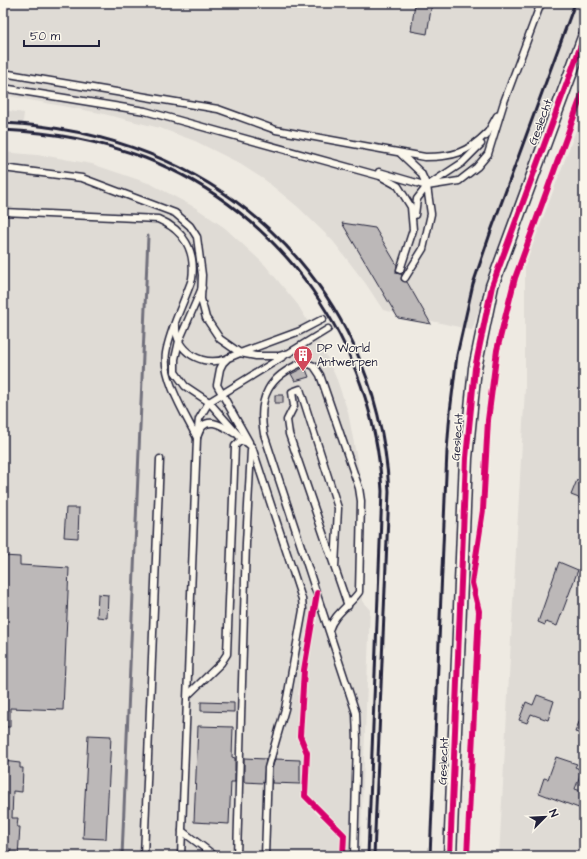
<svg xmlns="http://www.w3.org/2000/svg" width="587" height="859" font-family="'Architects Daughter',sans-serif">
  <rect width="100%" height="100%" fill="#eeeae2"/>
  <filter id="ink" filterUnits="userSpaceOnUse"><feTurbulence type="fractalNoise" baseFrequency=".025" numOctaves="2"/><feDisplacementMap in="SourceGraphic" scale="8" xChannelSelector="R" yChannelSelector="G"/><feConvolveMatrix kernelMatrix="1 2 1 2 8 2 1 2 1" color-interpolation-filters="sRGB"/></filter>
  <g filter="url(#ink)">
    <g fill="#dfdbd5">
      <path d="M3,3H584V15L551,102L472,330L383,310L366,284L333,241L298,207L265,180L237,162L195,141L160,128L100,113L3,95Z"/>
      <path d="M584,109V856H499L525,388V266Z"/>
      <path d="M3,110L24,113L23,122L3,121Z"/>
      <path d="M3,152L47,156L92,164L151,184L196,208L225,228L265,265L298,305L323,348L337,380L348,412L364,497L362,601L370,610L360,856H3Z"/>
    </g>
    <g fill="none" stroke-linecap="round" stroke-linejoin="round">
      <path stroke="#716f7c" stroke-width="3" d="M122,856L148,236"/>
    </g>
    <g fill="#bcb8b8" stroke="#22223b">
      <path d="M415,3H432L427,34L411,31Z"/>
      <path d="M342,223L375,228L397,265L396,273L402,274L401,280L407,282L431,324L398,318Z"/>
      <path d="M305,367L309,377L295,381L291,374Z"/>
      <rect x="275" y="395" width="8" height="8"/>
      <path d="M577,480L584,483V500L571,495Z"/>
      <path d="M66,508H79L78,538L64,537Z"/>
      <path d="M3,556L20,557V565L69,568L63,710L10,708V727H3Z"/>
      <path d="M559,562L578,570L557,626L546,622L545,625L538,622Z"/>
      <path d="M98,594L108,595L107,618L97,617Z"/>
      <path d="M537,695L554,701L548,720L531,714L527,723L519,720L526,702L533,705Z"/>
      <path d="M201,702L234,703V712L201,711Z"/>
      <path d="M584,710V735L575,732Z"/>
      <path d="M198,726L233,727L232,757L235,758V782H231L229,824L194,822Z"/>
      <path d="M88,735L111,736L106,839L83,838Z"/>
      <path d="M556,757L577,764L575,767L582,770L575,789L584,792V810L539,793L544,778L548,779Z"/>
      <path d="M244,758L266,759L263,783L244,782Z"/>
      <path d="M275,759L300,760V784L272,783V769Z"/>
      <path d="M3,761L20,763V768H23L22,792L13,791L12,818H18L17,827H20L18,856H10L11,849H3Z"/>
    </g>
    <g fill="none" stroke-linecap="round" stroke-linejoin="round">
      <defs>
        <g id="service">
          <path d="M3,73L218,109L276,130L425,157C453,157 467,153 487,133"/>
          <path d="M3,88L145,111L380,176L398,186L411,207L413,230L400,270"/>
          <path d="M486,136L497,116"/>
          <path d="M401,154L421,173L427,186L431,214L423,249L405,278"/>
          <path d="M3,168L82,178L175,213L190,226L197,237L202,275L201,299L206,318L220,339L240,353L256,356H279L289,353L328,329"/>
          <path d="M379,172L427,186L459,181L477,167L488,154L504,102L541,3"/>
          <path d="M3,212L158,219C184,230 196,251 192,279C184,303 170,328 166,353C162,378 186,416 197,438L181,856"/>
          <path d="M415,215L417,199L427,186L462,163L481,144"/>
          <path d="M202,288L179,341L175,359V372L185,386L209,402L239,436L252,447L302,599L303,610L285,709L268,768L265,856"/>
          <path d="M176,326C175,352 203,367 226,359"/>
          <path d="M198,435C204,414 222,425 234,433"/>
          <path d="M197,438L199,419L209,402L284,356"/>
          <path d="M249,442L217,385L220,369L223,363L228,358L240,353L300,331L323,319"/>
          <path d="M335,567L338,508L300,389L292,392L294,406L287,420L289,434L348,606"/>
          <path d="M329,630C334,614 349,606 359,592L361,501L359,488L320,375L314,366L304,362C269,376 257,397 264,434L356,713L357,740L354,856"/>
          <path d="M188,695L221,663L227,654L235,446L240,441L246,442"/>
          <path d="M182,831L215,856"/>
          <path d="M144,856L160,459"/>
          <path d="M237,856L246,543L251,450"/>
        </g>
        <path id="minor" d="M450,856L466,458L475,368L492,286L584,37"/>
      </defs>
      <use href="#service" stroke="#22223b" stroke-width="9"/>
      <use href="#minor" stroke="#22223b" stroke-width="15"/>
      <use href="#service" stroke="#fbf7ec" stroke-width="6"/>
      <use href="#minor" stroke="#fbf7ec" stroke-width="12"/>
      <g stroke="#22223b" stroke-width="3">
        <path d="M3,123C213,132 377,277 389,491L374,856"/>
        <path d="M3,130C51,132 100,141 145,158C283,212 374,345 382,491L368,856"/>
        <path d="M430,856L447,451L450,412L457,355L473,284L491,231L575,3"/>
      </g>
      <defs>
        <g id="cycleway">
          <path d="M317,593L304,670L300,736L307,753L305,796L344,835L343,856"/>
          <path d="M450,856L466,458L475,368L492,286L584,37"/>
          <path d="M467,856L479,611L472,583L483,510L488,420L497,350L515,278L584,89"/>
        </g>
      </defs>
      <use href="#cycleway" stroke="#fbf7ec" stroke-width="8"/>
      <use href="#cycleway" stroke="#d6006c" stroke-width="6"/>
    </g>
  </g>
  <defs>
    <symbol id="building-pin" viewBox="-11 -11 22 30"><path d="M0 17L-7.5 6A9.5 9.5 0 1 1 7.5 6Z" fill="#d1495b" stroke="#fbf7ec"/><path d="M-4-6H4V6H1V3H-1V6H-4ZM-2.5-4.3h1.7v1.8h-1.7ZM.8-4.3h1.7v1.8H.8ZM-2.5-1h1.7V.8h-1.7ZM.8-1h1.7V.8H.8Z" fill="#fff"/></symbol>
  </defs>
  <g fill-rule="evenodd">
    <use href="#building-pin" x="292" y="344" width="22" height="30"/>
  </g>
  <g text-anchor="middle" stroke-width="3" stroke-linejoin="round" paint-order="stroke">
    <g font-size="12" fill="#22223b" stroke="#fbf7ec">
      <text transform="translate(540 122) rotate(-70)" y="4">Geslecht</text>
      <text transform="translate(457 437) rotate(-86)" y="4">Geslecht</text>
      <text transform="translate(443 761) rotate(-88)" y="4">Geslecht</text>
    </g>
    <g font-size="12" fill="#22223b" stroke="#fbf7ec" text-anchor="start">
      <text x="317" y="352">DP World<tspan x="317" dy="14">Antwerpen</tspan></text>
    </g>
  </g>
  <rect width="587" height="859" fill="none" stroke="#fbf7ec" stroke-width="16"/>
  <rect x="8" y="8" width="571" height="843" fill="none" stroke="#22223b" stroke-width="1.5" filter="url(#ink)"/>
  <g transform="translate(545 817) rotate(66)" stroke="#fbf7ec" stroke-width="3" paint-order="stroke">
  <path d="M0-3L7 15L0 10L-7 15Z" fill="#22223b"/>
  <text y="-6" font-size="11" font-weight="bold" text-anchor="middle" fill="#22223b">N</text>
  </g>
  <path d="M24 40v6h75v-6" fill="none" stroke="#22223b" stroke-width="2"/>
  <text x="30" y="40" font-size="12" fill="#22223b" stroke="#fbf7ec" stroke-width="3" paint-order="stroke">50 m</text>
</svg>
